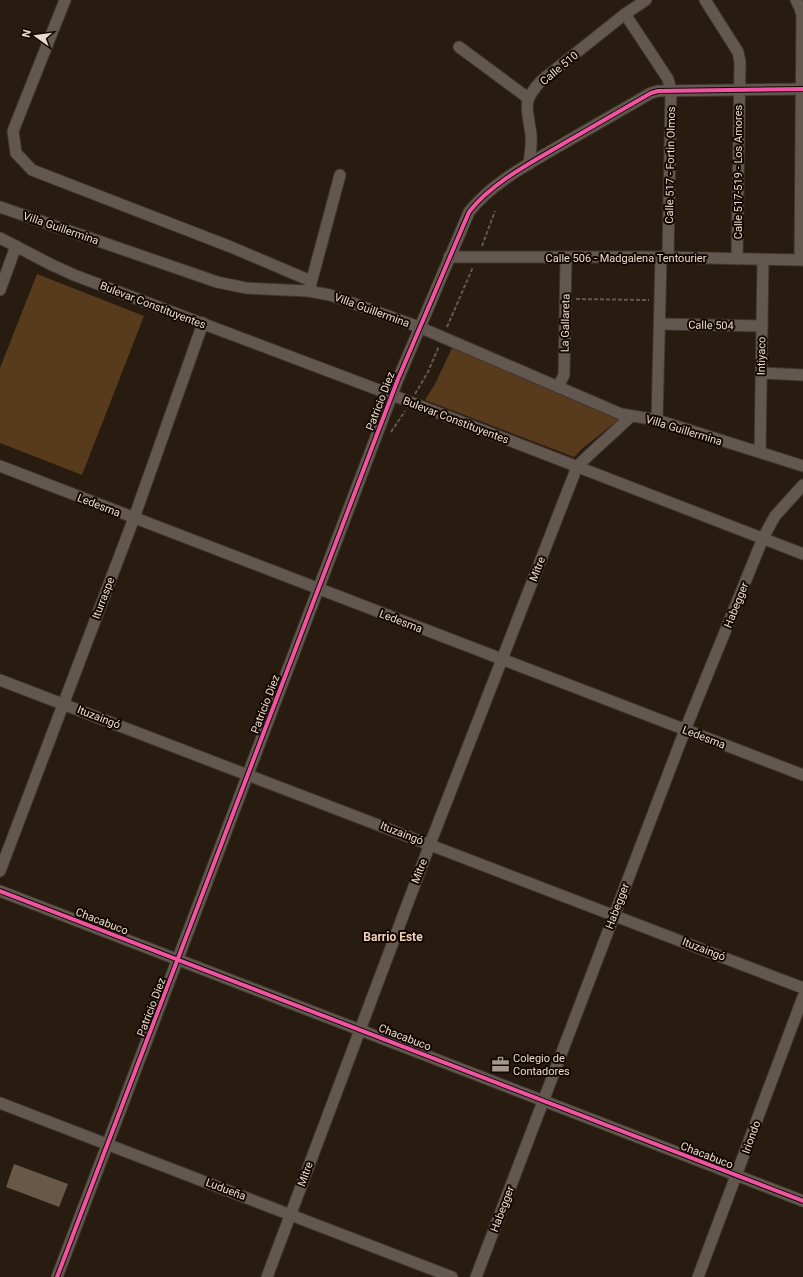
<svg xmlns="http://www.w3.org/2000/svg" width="803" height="1277" font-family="Roboto,sans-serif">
  <rect width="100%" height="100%" fill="#281c10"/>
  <g fill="#583a1c">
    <path d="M37,274L144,316L82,475L0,443V368Z"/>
    <path d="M452,348L619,416L618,420L583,448L574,457L425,400L435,384Z"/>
  </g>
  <path fill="#695848" d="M14,1164L68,1184L59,1207L6,1187Z"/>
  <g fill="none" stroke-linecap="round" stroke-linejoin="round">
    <defs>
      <g id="minor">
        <path d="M65,0L13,131L16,153L32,170L231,247L311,281"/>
        <path d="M705,0L738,52L740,62L737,259"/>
        <path d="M796,0L800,8L802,15L800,260"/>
        <path d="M625,14L668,79L671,91L668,257"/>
        <path d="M459,47L528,98"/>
        <path d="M529,164C530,155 532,145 531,135C528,108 520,103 542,80L625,14L646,0"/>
        <path d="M0,207L217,282L246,288L308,291L330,295L419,327L621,414L657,420L803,466"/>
        <path d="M0,238L52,265L74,275L392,395L803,554"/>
        <path d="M449,257H661L803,260"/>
        <path d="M310,287L340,175"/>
        <path d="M0,290L16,246"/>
        <path d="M660,324L762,326"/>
        <path d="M761,373L803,375"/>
        <path d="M558,387L564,375L566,257"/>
        <path d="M657,420L661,257"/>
        <path d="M760,452L763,260"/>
        <path d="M0,466L803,775"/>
        <path d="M0,680L803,988"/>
        <path d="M0,871L134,518L203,323"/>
        <path d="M0,891L803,1201"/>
        <path d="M0,1103L452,1277"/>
        <path d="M57,1277L398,379L469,212C492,182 534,161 566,142C594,126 623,109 651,93L658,91L803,89"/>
        <path d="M267,1277L430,844L577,467C594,449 613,434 631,416"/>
        <path d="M476,1277L685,730L763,538L775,516L803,485"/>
        <path d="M698,1277L803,997"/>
      </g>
    </defs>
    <use href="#minor" stroke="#40362f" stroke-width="13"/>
    <g stroke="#615850" stroke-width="2" stroke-dasharray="4 2" stroke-linecap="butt">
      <path d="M482,246L495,211"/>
      <path d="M576,299L649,300"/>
      <path d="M447,327L473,267"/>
      <path d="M415,394L428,372L439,346"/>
      <path d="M391,432L405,411"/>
    </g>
    <use href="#minor" stroke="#625850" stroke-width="11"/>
    <defs>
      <g id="cycleway">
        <path d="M0,891L803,1201"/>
        <path d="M57,1277L398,379L469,212C492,182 534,161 566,142C594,126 623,109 651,93L658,91L803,89"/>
      </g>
    </defs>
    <use href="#cycleway" stroke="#130902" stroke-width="6"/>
    <use href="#cycleway" stroke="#f153a3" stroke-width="4"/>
  </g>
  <defs>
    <symbol id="office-bare" viewBox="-9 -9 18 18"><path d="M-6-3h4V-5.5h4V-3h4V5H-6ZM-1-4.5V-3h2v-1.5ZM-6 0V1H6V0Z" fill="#a5988a" stroke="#130902" stroke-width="2.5" paint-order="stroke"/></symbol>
  </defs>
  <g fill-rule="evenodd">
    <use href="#office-bare" x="488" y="1052" width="25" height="25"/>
  </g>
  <g text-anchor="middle" stroke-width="4" stroke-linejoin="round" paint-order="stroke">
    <g font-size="11" fill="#e9dacc" stroke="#130902">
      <text transform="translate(559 68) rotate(-40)" y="4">Calle 510</text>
      <text transform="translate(670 165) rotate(-89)" y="4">Calle 517 - Fortin Olmos</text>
      <text transform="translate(738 172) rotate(-90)" y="4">Calle 517-519 - Los Amores</text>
      <text transform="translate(61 228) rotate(19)" y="4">Villa Guillermina</text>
      <text x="626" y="262">Calle 506 - Madgalena Tentourier</text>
      <text transform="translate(153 305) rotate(21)" y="4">Bulevar Constituyentes</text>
      <text transform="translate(372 310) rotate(20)" y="4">Villa Guillermina</text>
      <text transform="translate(565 323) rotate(-89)" y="4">La Gallareta</text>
      <text transform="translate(711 325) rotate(1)" y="4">Calle 504</text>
      <text transform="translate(761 356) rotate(-89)" y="4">Intiyaco</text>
      <text transform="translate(380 401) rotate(-69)" y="4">Patricio Diez</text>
      <text transform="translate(456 420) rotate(21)" y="4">Bulevar Constituyentes</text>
      <text transform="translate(684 430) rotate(17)" y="4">Villa Guillermina</text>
      <text transform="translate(99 505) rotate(21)" y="4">Ledesma</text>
      <text transform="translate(537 569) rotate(-69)" y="4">Mitre</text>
      <text transform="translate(103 598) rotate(-69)" y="4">Iturraspe</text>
      <text transform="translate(736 605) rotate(-68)" y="4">Habegger</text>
      <text transform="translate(401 621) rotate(21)" y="4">Ledesma</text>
      <text transform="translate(265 704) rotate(-69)" y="4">Patricio Diez</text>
      <text transform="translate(99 717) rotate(21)" y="4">Ituzaingó</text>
      <text transform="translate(704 737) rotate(21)" y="4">Ledesma</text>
      <text transform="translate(402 833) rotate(21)" y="4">Ituzaingó</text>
      <text transform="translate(419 871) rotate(-69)" y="4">Mitre</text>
      <text transform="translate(617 906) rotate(-69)" y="4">Habegger</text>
      <text transform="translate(102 921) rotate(21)" y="4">Chacabuco</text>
      <text transform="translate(704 949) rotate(21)" y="4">Ituzaingó</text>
      <text transform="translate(151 1007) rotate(-69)" y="4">Patricio Diez</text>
      <text transform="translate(405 1037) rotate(21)" y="4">Chacabuco</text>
      <text transform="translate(751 1137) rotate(-70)" y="4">Iriondo</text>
      <text transform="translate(707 1155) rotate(21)" y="4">Chacabuco</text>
      <text transform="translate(305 1174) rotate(-70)" y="4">Mitre</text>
      <text transform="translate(226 1189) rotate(21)" y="4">Ludueña</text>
      <text transform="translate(502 1209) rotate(-69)" y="4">Habegger</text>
    </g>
    <g font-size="11" fill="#e9dacc" stroke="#130902" text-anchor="start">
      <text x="513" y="1062">Colegio de<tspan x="513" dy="13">Contadores</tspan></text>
    </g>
    <g font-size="12" font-weight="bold" fill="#f0d2b7" stroke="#130902">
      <text x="393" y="941">Barrio Este</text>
    </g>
  </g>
  <g transform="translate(36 36) rotate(284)" stroke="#130902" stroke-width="3" paint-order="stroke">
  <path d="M0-3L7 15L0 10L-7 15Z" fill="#e9dacc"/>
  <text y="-6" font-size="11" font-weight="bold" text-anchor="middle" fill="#e9dacc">N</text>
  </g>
</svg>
